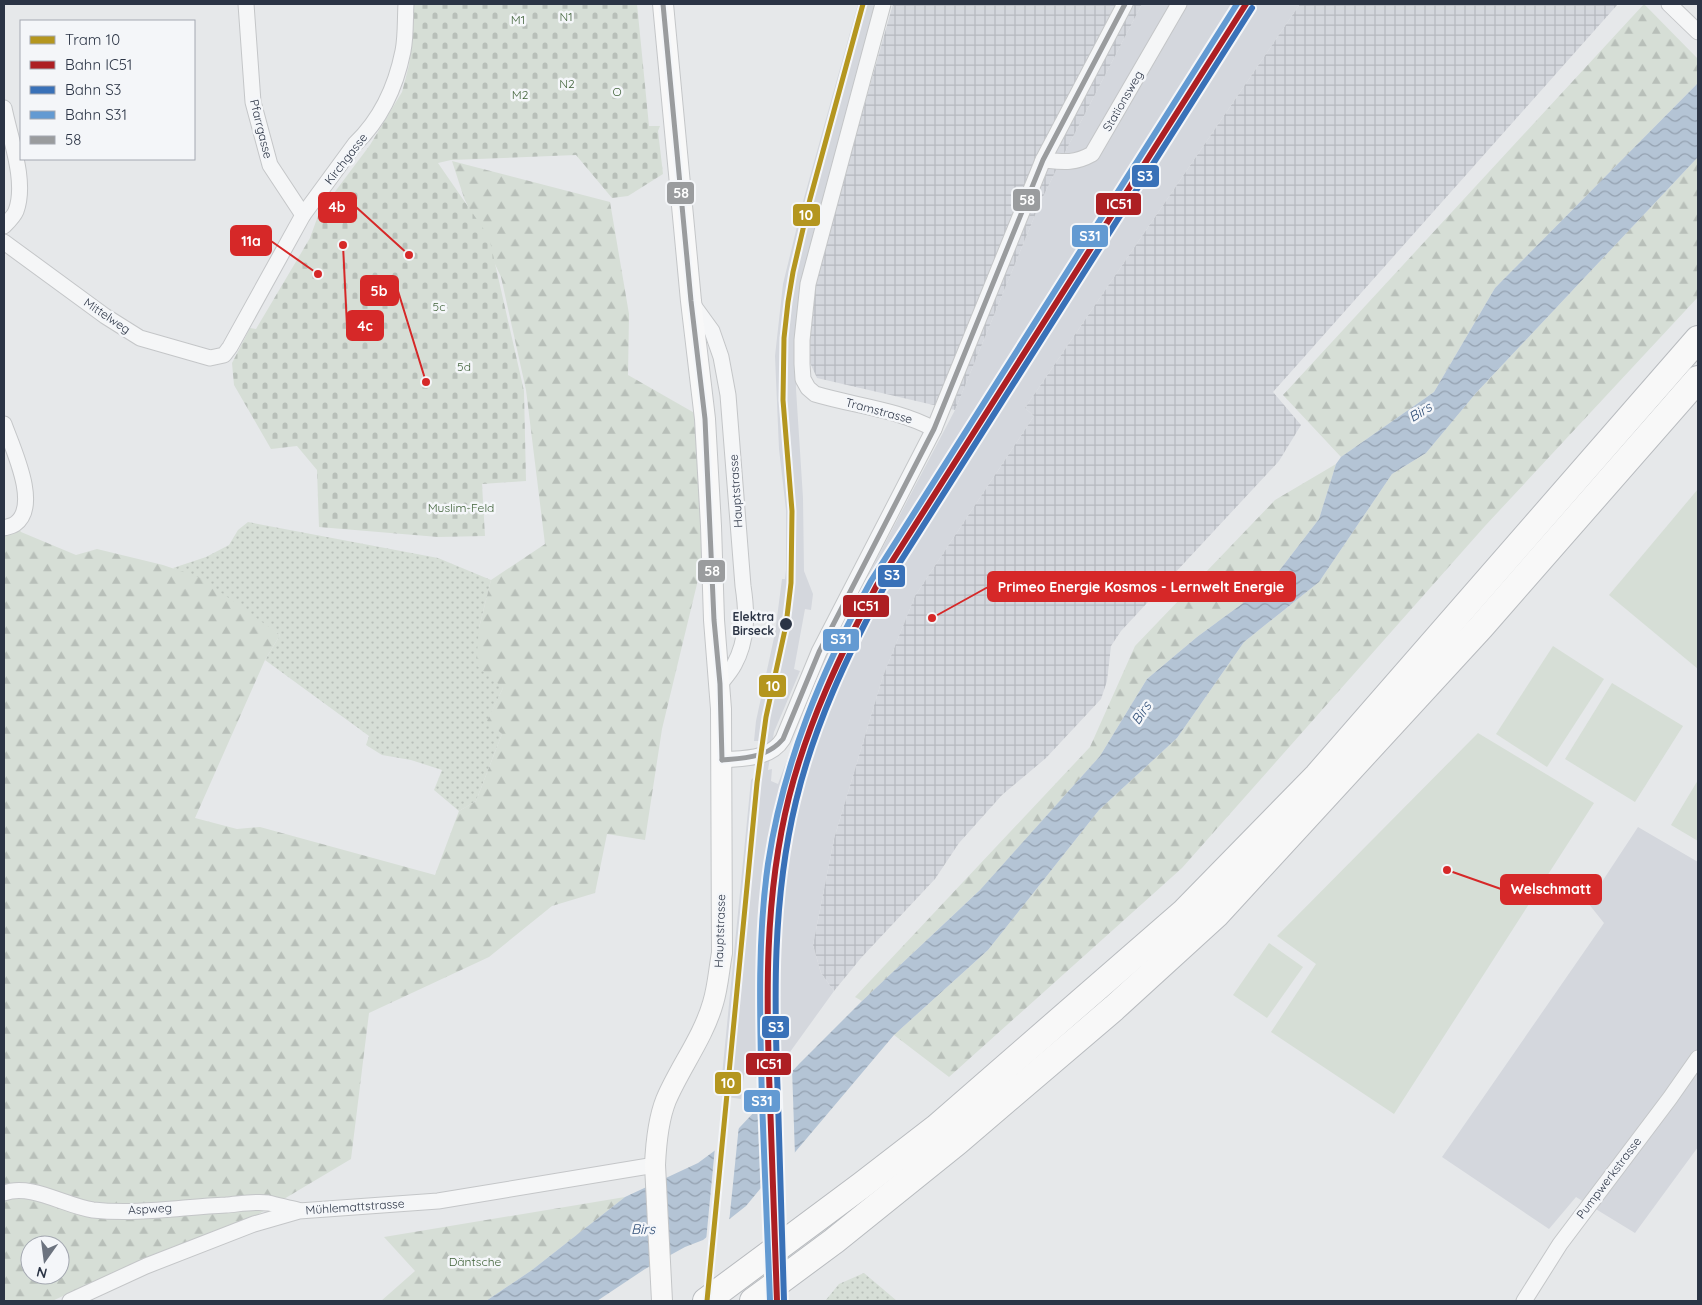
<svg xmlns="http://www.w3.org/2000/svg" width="1702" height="1305" font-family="Quicksand,sans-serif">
  <defs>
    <pattern id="industrial-grid" width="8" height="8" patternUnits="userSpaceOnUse" patternTransform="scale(1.25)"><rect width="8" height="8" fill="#d4d7dd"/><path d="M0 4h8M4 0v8" fill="none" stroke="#b6b9bf"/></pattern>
    <pattern id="grass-dots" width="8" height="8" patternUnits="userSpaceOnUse" patternTransform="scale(1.25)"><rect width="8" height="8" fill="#d6ded6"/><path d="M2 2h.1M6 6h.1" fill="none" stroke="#b8bfb9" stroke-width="1.8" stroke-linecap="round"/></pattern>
    <pattern id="forest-firs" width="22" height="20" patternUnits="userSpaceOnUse" patternTransform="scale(1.25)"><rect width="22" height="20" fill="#d6ded6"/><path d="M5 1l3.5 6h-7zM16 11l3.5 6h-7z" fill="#b8bfb9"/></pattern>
    <pattern id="cemetery-stones" width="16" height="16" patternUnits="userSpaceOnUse" patternTransform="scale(1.25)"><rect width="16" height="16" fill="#d6ded6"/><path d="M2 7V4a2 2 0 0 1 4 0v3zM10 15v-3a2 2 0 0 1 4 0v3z" fill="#b8bfb9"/></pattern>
    <pattern id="water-waves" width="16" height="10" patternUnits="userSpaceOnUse" patternTransform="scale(1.25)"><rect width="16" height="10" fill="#b4c4d5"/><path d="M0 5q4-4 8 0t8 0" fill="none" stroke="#93a0af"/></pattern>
  </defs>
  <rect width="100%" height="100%" fill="#e6e8ea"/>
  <g fill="#d4d7dd">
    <path d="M858,4H877L797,339L796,389L803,498L804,571L813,594L811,610L805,609L794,669L800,671L774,732L768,770L772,769L771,781L778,784L825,659L842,625L955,410L1040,203L1064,154L1142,4H1300L1025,408L1034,416L915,596L883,676L834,839L813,945L821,973L834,991L790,1052L761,1079L744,1074L741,1099L720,1096L751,780L755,776L760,741H754L756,721L775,633L782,579H785L786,570V510L779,449L775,356L783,284L804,198Z"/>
    <path d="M1638,827L1698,862V1147L1635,1233L1576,1197L1549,1229L1442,1157L1604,923L1588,903Z"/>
  </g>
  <g fill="url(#industrial-grid)">
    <path d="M893,4H1142L1064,154L1040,203L955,410L817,378L806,354L815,280Z"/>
    <path d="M1300,4H1618L1273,392L1301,425L1279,461L1121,631L1111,646L1107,681L1101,699L1046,758L1002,795L959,843L935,879L861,958L834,991L821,973L813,945L834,839L883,676L915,596L1034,416L1025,408Z"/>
  </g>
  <g fill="url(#grass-dots)">
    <path d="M248,522L438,558L491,580L479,628L503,688L488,720L502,734L476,801L459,811L434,790L442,770L411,760L382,755L366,745L369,736L265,660L280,635L173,568L206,557L229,545L238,530Z"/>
    <path d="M864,1273L897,1301H825L839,1284Z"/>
  </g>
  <g fill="url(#forest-firs)" fill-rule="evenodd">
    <path d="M1644,4L1698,59V83L1495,288L1434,392L1341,457L1283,395Z"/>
    <path d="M1698,157V297L1485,526L1182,868L949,1077L894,1035L988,950L1099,810L1177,738L1244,642L1319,582L1392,474L1426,453L1476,393Z"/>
    <path d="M452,161L610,202L629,314L628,375L705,419L711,526L662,729L645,840L607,834L595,893L552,906L489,957L369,1013L351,1159L257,1215L145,1259L52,1301H4V528L15,524L21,532L76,555L97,549L163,565L201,578L280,635L265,660L195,818L237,829L260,827L435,875L459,811L476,801L502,734L487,721L503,688L476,665L479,628L491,580L545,544L526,390L501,277L464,198ZM30,1245H60V1275H30Z"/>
    <path d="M1336,464L1319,519L1269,584L1197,637L1147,679L1100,756L982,888L862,1001L855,997L1090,747L1135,646L1275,500Z"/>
    <path d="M625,1197L532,1270L486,1301H381L415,1271L384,1237Z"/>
  </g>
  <path fill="url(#cemetery-stones)" d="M413,4H637L649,126H660L658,131L663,174L628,196L612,198L576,155L451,160L438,163L489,237L524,391L526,481L482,484L485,536L438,537L319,527L317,470L297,446L271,449L234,385L232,363L250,328L256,329L310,238L319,213L370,145L402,92L409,65L413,31Z"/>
  <g fill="#d6ded6">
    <path d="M1698,489V669L1609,595Z"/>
    <path d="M1553,646L1604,679L1547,767L1496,734Z"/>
    <path d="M1612,683L1683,726L1635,802L1565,759Z"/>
    <path d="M1478,733L1594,803L1394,1114L1271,1032L1316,964L1277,936Z"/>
    <path d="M1698,780V841L1671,825Z"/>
    <path d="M1269,943L1303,967L1267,1018L1233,995Z"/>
  </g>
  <path fill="url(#water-waves)" d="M1698,83V157L1476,393L1426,453L1392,474L1319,582L1244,642L1177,738L1099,810L988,950L894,1035L780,1170L765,1183L746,1206L703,1240L685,1247L645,1269L597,1301H486L532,1270L625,1197L698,1163L725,1143L800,1063L862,1001L980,890L1100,756L1147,679L1197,637L1269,584L1319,519L1336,464L1341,457L1434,392L1495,288Z"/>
  <g fill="#e6e8ea">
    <path d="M792,1068L795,1156L782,1171L764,1188L760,1101Z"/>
    <path d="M739,1125L729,1223L706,1241L715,1147L724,1141Z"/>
  </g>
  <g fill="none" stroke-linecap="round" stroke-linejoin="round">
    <defs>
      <g id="minor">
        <path d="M246,4L253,102L270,165L303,215"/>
        <path d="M883,4L808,284L802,340V364L803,379L808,388L815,394C855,406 897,409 934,429"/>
        <path d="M1669,4L1698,32"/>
        <path d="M4,108C10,138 27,182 16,211C14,216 8,222 4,226"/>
        <path d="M1043,160C1063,162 1074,164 1092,154L1179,4"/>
        <path d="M4,242L105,316L140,338L210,358L224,355L230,347L303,215L355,144C381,119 396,86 403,51C406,36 405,19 406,4"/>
        <path d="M691,302L712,331L721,357L728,395L743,586C747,612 748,640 734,665C731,671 725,678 720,684"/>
        <path d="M4,424C12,447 41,506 15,524C12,526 7,527 4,528"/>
        <path d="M722,760C743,758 770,760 783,739L819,652L934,429L1043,160L1125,4"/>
        <path d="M4,1193C31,1183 65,1206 93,1210C136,1215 182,1207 226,1205C239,1204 255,1201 268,1203C278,1205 288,1208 298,1210"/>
        <path d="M70,1301L146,1266L254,1224L299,1211L438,1201L655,1165"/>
        <path d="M1524,1301L1560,1244L1670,1098L1698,1058"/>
      </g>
      <path id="secondary" d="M662,1301L655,1165C656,1143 658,1120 666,1100C680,1067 703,1038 713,1003C718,987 719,969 722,953L721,709L714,620L711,526L705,419L691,301L663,4"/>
      <g id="motorway">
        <path d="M706,1301L862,1185L937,1127L1184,912L1317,776L1698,339"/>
        <path d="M753,1301L834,1241L957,1142L1114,1008L1216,915L1481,627L1698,379"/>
      </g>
    </defs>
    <use href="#minor" stroke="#c4c6c8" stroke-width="17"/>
    <use href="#secondary" stroke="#c4c6c8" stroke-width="22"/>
    <use href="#motorway" stroke="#b8bbbf" stroke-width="28"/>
    <use href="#minor" stroke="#f5f6f7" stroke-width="15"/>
    <use href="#secondary" stroke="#f8f8f8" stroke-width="20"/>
    <use href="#motorway" stroke="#f8f8f8" stroke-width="26"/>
    <defs>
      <g id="bus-1">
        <path d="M663,4L691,301L705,419L714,620L720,684L722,760"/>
        <path d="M722,760C745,758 767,758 783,739L819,652L934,429L1043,160L1125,4"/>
      </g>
    </defs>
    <use href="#bus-1" stroke="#f4f6f9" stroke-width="9"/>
    <use href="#bus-1" stroke="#9a9c9e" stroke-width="5"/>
    <defs>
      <path id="rail-1" d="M777,1301C775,1234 772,1168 770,1101C766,999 764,897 789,797C808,722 841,653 877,585L1246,4"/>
      <path id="rail-2" d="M784,1301C782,1234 780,1168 778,1101C774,1000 772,900 796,801C814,726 847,656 883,589L1252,8"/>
      <path id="rail-3" d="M770,1301C767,1235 765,1168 762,1101C760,1022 757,942 768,864C783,763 822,670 871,581L1237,4"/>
    </defs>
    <use href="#rail-1" stroke="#f4f6f9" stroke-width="10"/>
    <use href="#rail-2" stroke="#f4f6f9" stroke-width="10"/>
    <use href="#rail-3" stroke="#f4f6f9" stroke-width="10"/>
    <use href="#rail-1" stroke="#ad1f23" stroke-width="6"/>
    <use href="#rail-2" stroke="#3971b8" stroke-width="6"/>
    <use href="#rail-3" stroke="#639ad2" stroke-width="6"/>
    <defs>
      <path id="tram-1" d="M707,1301L757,783L766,717L786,625L791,583L792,511L783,400L784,338L788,302L793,272L810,199L863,4"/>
    </defs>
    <use href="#tram-1" stroke="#f4f6f9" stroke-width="9"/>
    <use href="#tram-1" stroke="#b4961f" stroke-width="5"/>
  </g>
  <circle fill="#2b3445" stroke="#f4f6f9" stroke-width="2" cx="786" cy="624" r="7"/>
  <g text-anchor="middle" stroke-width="5" stroke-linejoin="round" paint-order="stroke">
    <g font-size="12" fill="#3f6138" stroke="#f4f6f9">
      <text x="566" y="21">N1</text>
      <text x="518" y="24">M1</text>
      <text x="567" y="88">N2</text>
      <text x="617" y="96">O</text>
      <text x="520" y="99">M2</text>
      <text x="439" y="311">5c</text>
      <text x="464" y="371">5d</text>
      <text x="461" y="512">Muslim-Feld</text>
      <text x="475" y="1266">Däntsche</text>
    </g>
    <g font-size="12" fill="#2b3445" stroke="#f4f6f9">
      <text transform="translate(1123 101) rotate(-60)" y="4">Stationsweg</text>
      <text transform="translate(261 129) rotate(76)" y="4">Pfarrgasse</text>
      <text transform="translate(346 159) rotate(-52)" y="4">Kirchgasse</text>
      <text transform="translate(107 316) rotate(34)" y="4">Mittelweg</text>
      <text transform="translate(879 411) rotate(15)" y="4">Tramstrasse</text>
      <text transform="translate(736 491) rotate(-94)" y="4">Hauptstrasse</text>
      <text transform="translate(720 931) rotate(-88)" y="4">Hauptstrasse</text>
      <text transform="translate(1609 1178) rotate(-53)" y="4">Pumpwerkstrasse</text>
      <text transform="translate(355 1207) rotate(-4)" y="4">Mühlemattstrasse</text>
      <text transform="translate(150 1209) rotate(-3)" y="4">Aspweg</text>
    </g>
    <g font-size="12" font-weight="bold" fill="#2b3445" stroke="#f4f6f9" text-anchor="end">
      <text x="774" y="621">Elektra<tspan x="774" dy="14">Birseck</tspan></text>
    </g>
    <g font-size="14" font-style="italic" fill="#34527a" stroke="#f4f6f9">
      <text transform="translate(1420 412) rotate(-32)" y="5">Birs</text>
      <text transform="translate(1141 713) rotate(-56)" y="5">Birs</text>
      <text x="643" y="1234">Birs</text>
    </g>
  </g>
  <path fill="none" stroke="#d62828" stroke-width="2" d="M409 255L356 207M318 274L271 241M426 382L398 291M343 245L347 326M932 618L988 587M1447 870L1501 889"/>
  <g fill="#d62828" stroke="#f4f6f9" stroke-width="2">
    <circle cx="409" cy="255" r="5"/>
    <circle cx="318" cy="274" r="5"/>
    <circle cx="426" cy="382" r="5"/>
    <circle cx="343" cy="245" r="5"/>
    <circle cx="932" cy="618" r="5"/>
    <circle cx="1447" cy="870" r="5"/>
  </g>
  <g fill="#d62828" stroke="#d62828" stroke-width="2">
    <rect x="319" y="193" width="37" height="29" rx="5"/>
    <rect x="231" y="226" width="40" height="29" rx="5"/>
    <rect x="361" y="276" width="37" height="29" rx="5"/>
    <rect x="347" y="311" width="36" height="29" rx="5"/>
    <rect x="988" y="572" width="307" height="29" rx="5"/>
    <rect x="1501" y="875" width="100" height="29" rx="5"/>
  </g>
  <g font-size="14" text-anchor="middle" font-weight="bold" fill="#fff">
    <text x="337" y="212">4b</text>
    <text x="251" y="246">11a</text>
    <text x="379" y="296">5b</text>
    <text x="365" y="331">4c</text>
    <text x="1141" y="592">Primeo Energie Kosmos - Lernwelt Energie</text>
    <text x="1551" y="894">Welschmatt</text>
  </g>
  <g stroke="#f4f6f9" stroke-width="2">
    <rect x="1131" y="164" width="29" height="24" rx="5" fill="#3971b8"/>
    <rect x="666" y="181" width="29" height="24" rx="5" fill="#9a9c9e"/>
    <rect x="1012" y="188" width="29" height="24" rx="5" fill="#9a9c9e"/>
    <rect x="1095" y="192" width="47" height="24" rx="5" fill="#ad1f23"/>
    <rect x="792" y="203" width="29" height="24" rx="5" fill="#b4961f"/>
    <rect x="1071" y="224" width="38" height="24" rx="5" fill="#639ad2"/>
    <rect x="697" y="559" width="29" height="24" rx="5" fill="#9a9c9e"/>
    <rect x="877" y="564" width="29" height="24" rx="5" fill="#3971b8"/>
    <rect x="842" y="594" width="48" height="24" rx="5" fill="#ad1f23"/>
    <rect x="822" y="628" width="38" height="24" rx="5" fill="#639ad2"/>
    <rect x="758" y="674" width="29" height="24" rx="5" fill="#b4961f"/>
    <rect x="761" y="1015" width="29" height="24" rx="5" fill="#3971b8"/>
    <rect x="745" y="1052" width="47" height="24" rx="5" fill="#ad1f23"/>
    <rect x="714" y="1071" width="28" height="24" rx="5" fill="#b4961f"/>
    <rect x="743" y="1089" width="38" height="24" rx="5" fill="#639ad2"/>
  </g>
  <g font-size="14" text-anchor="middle" font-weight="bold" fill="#fff">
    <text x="1145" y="181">S3</text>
    <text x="681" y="198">58</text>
    <text x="1027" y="205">58</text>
    <text x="1119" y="209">IC51</text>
    <text x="806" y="220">10</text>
    <text x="1090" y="241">S31</text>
    <text x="712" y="576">58</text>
    <text x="892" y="580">S3</text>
    <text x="866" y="611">IC51</text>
    <text x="841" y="644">S31</text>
    <text x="773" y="691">10</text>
    <text x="776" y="1032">S3</text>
    <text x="769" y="1069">IC51</text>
    <text x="728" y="1088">10</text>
    <text x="762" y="1106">S31</text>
  </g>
  <rect width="1702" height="1305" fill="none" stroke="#2b3445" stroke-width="10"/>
  <rect x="20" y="20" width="175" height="140" fill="#f4f6f9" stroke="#a4a8b1"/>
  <rect x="30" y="36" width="25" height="8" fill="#b4961f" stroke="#a4a8b1"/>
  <text x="65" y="45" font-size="15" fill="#2b3445">Tram 10</text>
  <rect x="30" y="61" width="25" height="8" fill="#ad1f23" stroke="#a4a8b1"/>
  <text x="65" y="70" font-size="15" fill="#2b3445">Bahn IC51</text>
  <rect x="30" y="86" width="25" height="8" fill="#3971b8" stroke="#a4a8b1"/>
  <text x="65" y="95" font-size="15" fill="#2b3445">Bahn S3</text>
  <rect x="30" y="111" width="25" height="8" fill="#639ad2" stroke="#a4a8b1"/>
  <text x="65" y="120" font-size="15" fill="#2b3445">Bahn S31</text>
  <rect x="30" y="136" width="25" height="8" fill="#9a9c9e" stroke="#a4a8b1"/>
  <text x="65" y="145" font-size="15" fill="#2b3445">58</text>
  <g transform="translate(45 1260) rotate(194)"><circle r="24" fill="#f4f6f9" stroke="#a4a8b1"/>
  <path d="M0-4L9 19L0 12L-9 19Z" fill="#6c737f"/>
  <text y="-8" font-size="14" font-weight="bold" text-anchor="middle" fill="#2b3445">N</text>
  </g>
</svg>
